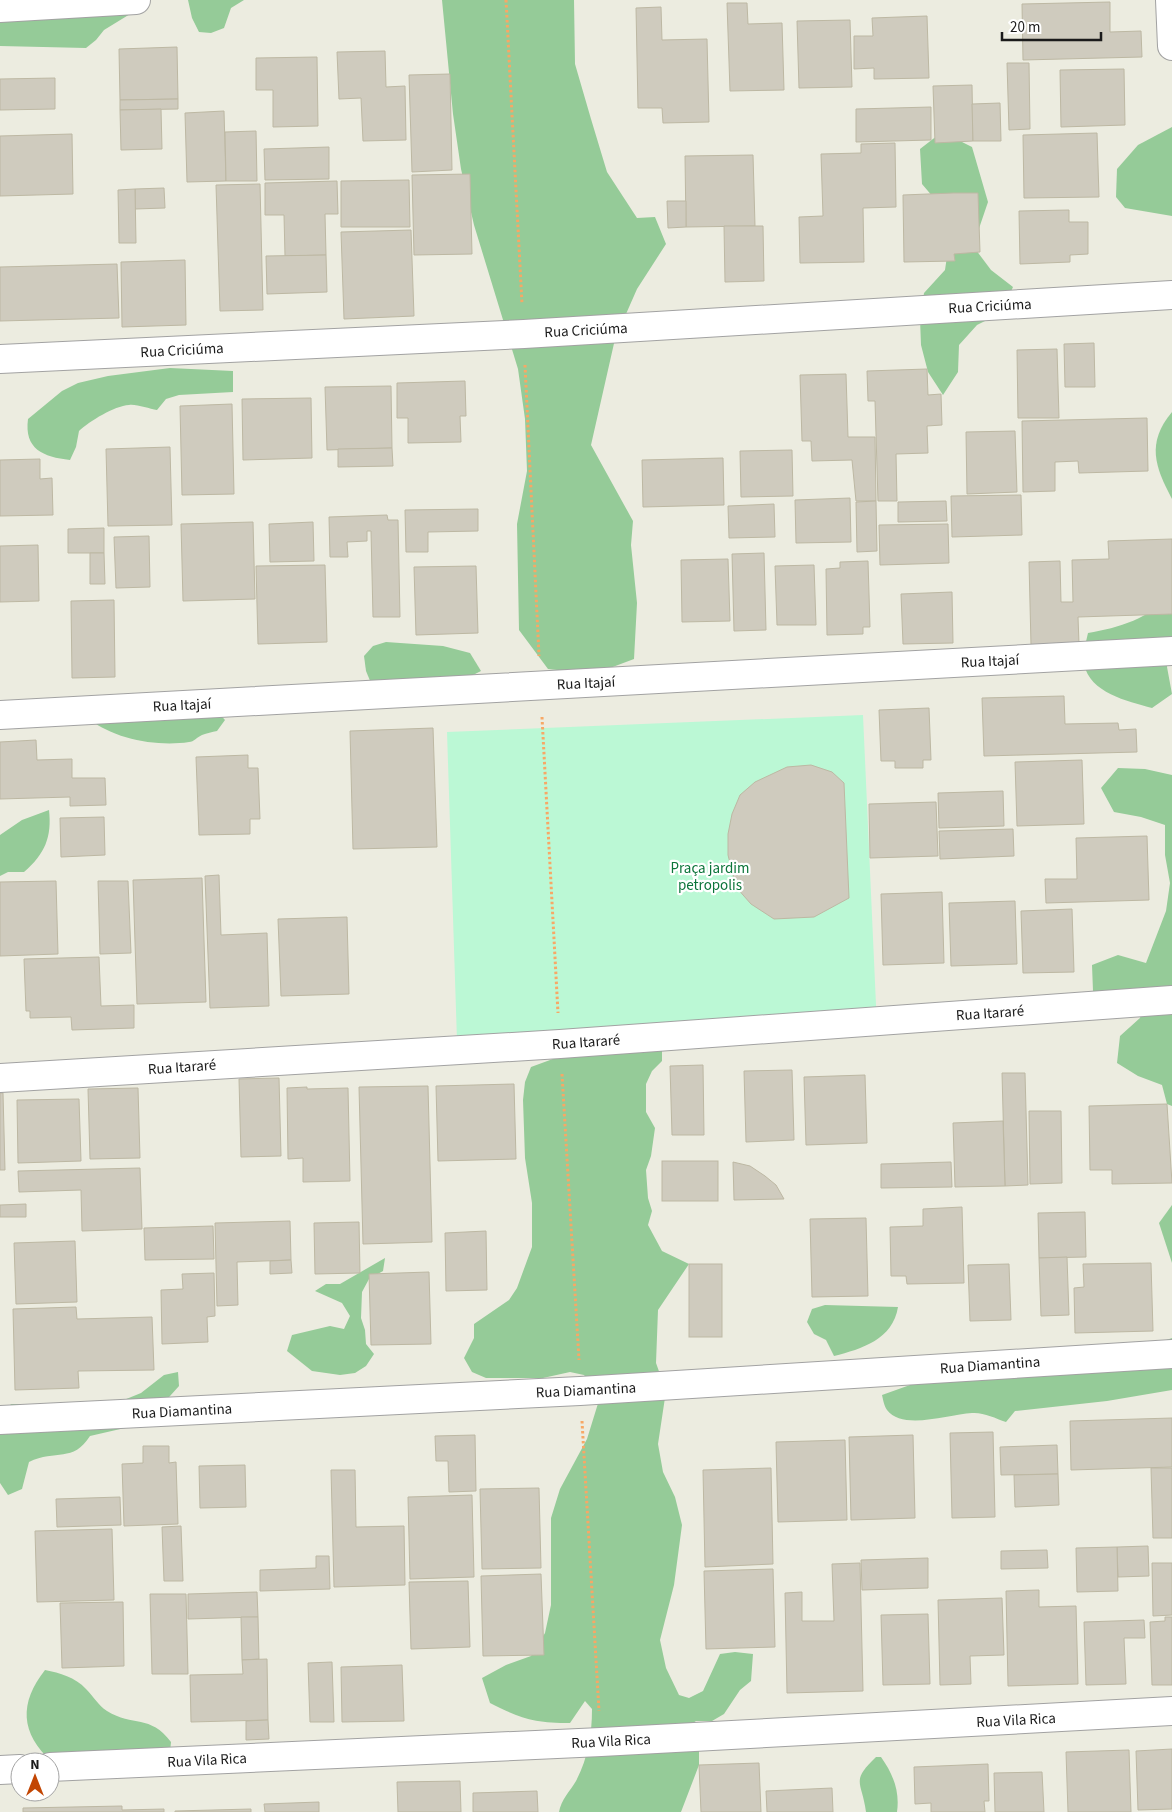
<svg xmlns="http://www.w3.org/2000/svg" width="1172" height="1812" font-family="'Source Sans 3',sans-serif">
  <rect width="100%" height="100%" fill="#ecece0"/>
  <g fill="#95cb98">
    <path d="M0,0L135,11L104,30L96,40L86,48L0,46Z"/>
    <path d="M188,0H244L231,8L224,28L211,33L199,32L192,18Z"/>
    <path d="M442,0H574L575,64L591,119L607,172L637,218L655,217L666,244L637,289L615,339L591,445L633,521L631,545L637,603L634,659L594,674L548,669L519,630L517,524L527,471L525,419L518,369L474,225L461,169L453,114Z"/>
    <path d="M1172,127V216L1125,208L1116,197L1117,169L1138,145Z"/>
    <path d="M942,132L972,147L988,202L973,246L991,270L1013,287L1001,313L977,325L959,345L958,372L943,395L928,372L921,345L920,319L924,293L945,270L949,243L939,204L922,184L920,149Z"/>
    <path d="M170,368L233,371V392L179,395L166,399L157,410C149,409 137,404 129,405C114,406 90,421 79,431L76,447L70,460C43,457 24,449 28,419L62,391L78,383L108,376Z"/>
    <path d="M1172,412V499C1155,467 1146,443 1172,412Z"/>
    <path d="M1172,594V640L1169,641L1167,667L1172,694L1152,708C1127,701 1090,693 1084,664C1082,655 1086,642 1088,633C1119,628 1150,618 1172,594Z"/>
    <path d="M386,642L443,646L470,653L481,671L467,678L373,688L366,671L364,656L373,646Z"/>
    <path d="M215,709L225,720L217,731C212,732 207,733 202,735C197,737 194,742 189,742C157,747 114,739 89,719Z"/>
    <path d="M1118,768L1145,769L1172,775V1106L1167,1104L1162,1085L1138,1076L1117,1063L1120,1036L1140,1018L1147,992L1121,994L1093,991L1092,965L1118,955L1146,963L1166,911L1170,883L1165,855V825L1141,817L1114,812L1101,788Z"/>
    <path d="M49,810C52,837 45,854 24,872H8L0,876V835L22,820Z"/>
    <path d="M662,1048V1061L652,1071L646,1084V1112L655,1128L651,1156L646,1170L648,1198L652,1211L648,1225L662,1251L689,1264L658,1310L656,1363L666,1391L658,1444L663,1472L675,1497L682,1525L674,1585L660,1640L666,1668L679,1695L689,1698L703,1691L720,1654L735,1652L753,1654L751,1681L740,1690L724,1714L712,1721H696L685,1728L699,1751V1765L681,1812H559C561,1800 570,1791 576,1781C588,1758 592,1735 592,1709L585,1701L570,1723C535,1723 521,1719 490,1703L482,1678L506,1665L531,1656L545,1633L551,1605V1518L560,1489L587,1439L600,1397L584,1375L570,1372L543,1378H486L472,1372L464,1358L474,1338V1324L509,1300L517,1288L532,1247V1203L525,1158L523,1100L525,1082L531,1067L561,1056Z"/>
    <path d="M1172,1205V1263L1159,1223Z"/>
    <path d="M385,1258L383,1271L369,1279L362,1292L361,1318L365,1330L366,1344L374,1354L366,1366L355,1373L340,1375L312,1371L287,1351L292,1335L330,1326L344,1329L350,1316L342,1303L315,1291L326,1284H340Z"/>
    <path d="M825,1305L898,1307C893,1339 862,1349 834,1356L826,1340L814,1334L807,1322L812,1309Z"/>
    <path d="M1172,1338V1390L1107,1401L1015,1411L1006,1422C995,1418 983,1412 972,1413C949,1414 903,1431 887,1410C884,1406 883,1399 882,1395L924,1380L1138,1347C1150,1342 1161,1343 1172,1338Z"/>
    <path d="M178,1372L179,1386L161,1406L129,1427L90,1436C73,1463 56,1449 29,1462L22,1489L8,1495L0,1483V1432L3,1415L11,1404H114L141,1393L164,1375Z"/>
    <path d="M45,1670C60,1673 75,1677 86,1689C94,1697 98,1705 107,1711C133,1727 150,1714 171,1742L170,1752L52,1762C20,1733 19,1703 45,1670Z"/>
    <path d="M876,1757H881C893,1774 900,1791 897,1812H866C862,1781 850,1782 876,1757Z"/>
  </g>
  <path fill="#bbf8d5" d="M863,715L877,1027L457,1041L447,732Z"/>
  <g fill="#cfcbbe" stroke="#bdb8a3">
    <path d="M1110,2V32L1141,31L1142,57L1023,60L1022,4Z"/>
    <path d="M727,3H747L748,24L782,23L784,90L730,91Z"/>
    <path d="M661,7L662,40L707,39L709,122L663,123L662,108H638L636,8Z"/>
    <path d="M927,16L929,78L874,79V68L854,69V36H873L872,18Z"/>
    <path d="M850,20L852,87L799,88L797,21Z"/>
    <path d="M177,47L178,99L120,100L119,49Z"/>
    <path d="M385,51L386,87L405,86L406,140L363,141L361,98L339,99L337,52Z"/>
    <path d="M317,57L318,126L273,127V90H256V58Z"/>
    <path d="M1007,63H1029L1030,129L1009,130Z"/>
    <path d="M1124,69L1125,125L1061,127L1060,70Z"/>
    <path d="M450,74L452,170L412,172L409,75Z"/>
    <path d="M55,78V109L0,110V79Z"/>
    <path d="M972,85L973,141L935,143L933,86Z"/>
    <path d="M178,99V109L120,110V100Z"/>
    <path d="M1000,103L1001,141H973L972,104Z"/>
    <path d="M931,107V140L856,142V109Z"/>
    <path d="M161,109L162,149L121,150L120,110Z"/>
    <path d="M224,111L226,181L187,182L185,113Z"/>
    <path d="M256,131L257,181H226L225,132Z"/>
    <path d="M1097,133L1099,197L1024,198L1023,135Z"/>
    <path d="M72,134L73,194L0,196V136Z"/>
    <path d="M895,143L896,207L863,208L864,262L800,263L799,217L823,216L821,154L861,153V144Z"/>
    <path d="M329,147V179L265,180L264,149Z"/>
    <path d="M753,155L755,226L686,227L685,156Z"/>
    <path d="M470,174L472,254L414,255L412,175Z"/>
    <path d="M409,180L410,227H341V181Z"/>
    <path d="M337,181L338,214H325L326,255L285,256L284,215H265V183Z"/>
    <path d="M260,184L263,310L220,311L216,185Z"/>
    <path d="M164,188L165,208L135,209V189Z"/>
    <path d="M135,189L136,243H119L118,190Z"/>
    <path d="M953,193H978L980,252L954,254L955,261L904,262L903,195Z"/>
    <path d="M667,201H686V227L668,228Z"/>
    <path d="M1069,210V222H1088V254L1070,255V262L1020,264L1019,211Z"/>
    <path d="M724,226H763L764,281L725,282Z"/>
    <path d="M411,230L414,316L344,319L341,232Z"/>
    <path d="M326,255L327,292L267,294L266,256Z"/>
    <path d="M185,260L186,325L122,327L121,262Z"/>
    <path d="M117,264L119,318L0,321V267Z"/>
    <path d="M1094,343L1095,387H1065L1064,344Z"/>
    <path d="M1057,349L1059,418H1018L1017,350Z"/>
    <path d="M927,369L928,395L941,394L942,425L927,426L928,453L896,454L897,501H878L875,401H868L867,371Z"/>
    <path d="M846,374L848,437H875L876,501H856L852,460L812,461L811,441H802L800,375Z"/>
    <path d="M465,381L466,416H460L461,442L408,443V418H397V383Z"/>
    <path d="M391,386L392,448L327,450L325,387Z"/>
    <path d="M311,398L312,458L243,460L242,399Z"/>
    <path d="M232,404L234,494L182,495L180,406Z"/>
    <path d="M1147,418L1148,471L1079,473L1078,461L1055,462V491L1023,492L1022,421Z"/>
    <path d="M1015,431L1017,492L967,494L966,432Z"/>
    <path d="M170,447L172,525L108,526L106,449Z"/>
    <path d="M392,448L393,466L338,467V449Z"/>
    <path d="M792,450L793,496L741,497L740,451Z"/>
    <path d="M723,458L724,505L643,507L642,460Z"/>
    <path d="M40,459V479L52,478L53,515L0,516V460Z"/>
    <path d="M1021,495L1022,535L952,537L951,496Z"/>
    <path d="M850,498L851,542L796,543L795,500Z"/>
    <path d="M876,501L877,551L857,552L856,502Z"/>
    <path d="M946,501L947,521L898,522V502Z"/>
    <path d="M774,504L775,537L729,538L728,506Z"/>
    <path d="M478,509V531L428,532V552H406L405,510Z"/>
    <path d="M387,515L388,520H398L400,617H373L371,531H367V541L347,542L348,557H330L329,517Z"/>
    <path d="M253,522L255,599L183,601L181,524Z"/>
    <path d="M313,522L314,561L270,562L269,524Z"/>
    <path d="M948,524L949,563L880,565L879,525Z"/>
    <path d="M104,528V553H68V529Z"/>
    <path d="M149,536L150,587L116,588L114,537Z"/>
    <path d="M1172,539V614L1078,617L1079,644L1031,645L1029,562L1060,561L1061,602H1073L1072,560L1109,559L1108,541Z"/>
    <path d="M38,545L39,601L0,602V546Z"/>
    <path d="M90,553H104L105,584H90Z"/>
    <path d="M764,553L766,630L734,631L732,554Z"/>
    <path d="M728,559L730,621L682,622L681,560Z"/>
    <path d="M868,561L870,627H863V634L827,635L826,569L840,568V562Z"/>
    <path d="M325,565L327,642L258,644L256,566Z"/>
    <path d="M814,565L816,625H777L775,566Z"/>
    <path d="M476,566L478,633L416,635L414,567Z"/>
    <path d="M952,592L953,643L903,644L901,594Z"/>
    <path d="M114,600L115,677L72,678L71,601Z"/>
    <path d="M1064,696L1065,724L1118,723L1119,730L1136,729L1137,752L984,756L982,698Z"/>
    <path d="M929,708L931,760H923V768H895V761H881L879,710Z"/>
    <path d="M433,728L437,847L353,849L350,731Z"/>
    <path d="M36,740L37,760L72,759V778H105L106,805L70,806V797L0,799V742Z"/>
    <path d="M248,755V768H258L260,819H250V834L199,835L196,757Z"/>
    <path d="M1082,760L1084,824L1017,826L1015,762Z"/>
    <path d="M811,765L832,772L844,783L849,898L814,917L774,919L751,904L736,887L728,855V834L732,814L740,795L755,782L787,767Z"/>
    <path d="M1003,791L1004,826L939,828L938,793Z"/>
    <path d="M936,802L938,856L870,858L869,804Z"/>
    <path d="M104,817L105,855L61,857L60,818Z"/>
    <path d="M1013,829L1014,856L940,859L939,831Z"/>
    <path d="M1147,836L1149,900L1046,903L1045,879H1077L1076,838Z"/>
    <path d="M219,875L221,935L267,933L269,1006L210,1008L205,876Z"/>
    <path d="M202,878L206,1002L137,1004L133,880Z"/>
    <path d="M56,881L58,954L0,956V882Z"/>
    <path d="M98,881H128L131,953L100,954Z"/>
    <path d="M942,892L944,963L883,965L881,894Z"/>
    <path d="M1015,901L1017,964L951,966L949,903Z"/>
    <path d="M1072,909L1074,972L1023,973L1021,911Z"/>
    <path d="M347,917L349,994L281,996L278,919Z"/>
    <path d="M99,957L101,1006L134,1005V1028L72,1030L71,1017L30,1018V1011H26L24,959Z"/>
    <path d="M703,1065L704,1135H672L670,1066Z"/>
    <path d="M792,1070L794,1140L746,1142L744,1071Z"/>
    <path d="M1002,1073H1025L1028,1185L1005,1186Z"/>
    <path d="M865,1075L867,1143L806,1145L804,1077Z"/>
    <path d="M279,1078L281,1156L241,1157L239,1079Z"/>
    <path d="M514,1084L516,1159L438,1161L436,1086Z"/>
    <path d="M428,1086L432,1242L363,1244L359,1087Z"/>
    <path d="M307,1087V1089L348,1088L350,1181L303,1182V1158L288,1159L287,1088Z"/>
    <path d="M138,1088L140,1158L90,1159L88,1089Z"/>
    <path d="M0,1093H3L5,1170H0Z"/>
    <path d="M79,1099L81,1161L18,1163L17,1100Z"/>
    <path d="M1167,1104L1172,1183L1112,1184V1170H1090L1089,1106Z"/>
    <path d="M1029,1111H1061L1062,1183L1030,1184Z"/>
    <path d="M1003,1121L1005,1186L955,1187L953,1123Z"/>
    <rect x="662" y="1161" width="56" height="40"/>
    <path d="M733,1162L750,1166L765,1176L776,1185L784,1199L734,1200Z"/>
    <path d="M951,1162L952,1187L881,1188V1164Z"/>
    <path d="M140,1168L142,1229L82,1231L81,1190L19,1192L18,1171Z"/>
    <path d="M26,1204V1217H0V1205Z"/>
    <path d="M962,1207L964,1283L907,1284L906,1276H891L890,1227L923,1226V1209Z"/>
    <path d="M1085,1212L1086,1257L1039,1258L1038,1213Z"/>
    <path d="M866,1218L868,1296L812,1297L810,1219Z"/>
    <path d="M290,1221L291,1260L237,1262L238,1305L217,1306L215,1223Z"/>
    <path d="M359,1222L360,1273L315,1274L314,1223Z"/>
    <path d="M213,1226L214,1259L145,1260L144,1228Z"/>
    <path d="M486,1231L487,1290L446,1291L445,1233Z"/>
    <path d="M75,1241L77,1302L16,1304L14,1243Z"/>
    <path d="M1067,1257L1069,1315L1041,1316L1039,1258Z"/>
    <path d="M291,1260L292,1273L270,1274V1261Z"/>
    <path d="M1151,1263L1153,1331L1075,1333L1074,1288L1084,1287L1083,1264Z"/>
    <rect x="689" y="1264" width="33" height="73"/>
    <path d="M1009,1264L1011,1320L970,1321L968,1265Z"/>
    <path d="M429,1272L431,1344L371,1345L369,1274Z"/>
    <path d="M214,1273L215,1316L207,1317L208,1342L162,1344L161,1290L183,1289L182,1274Z"/>
    <path d="M76,1307L77,1319L152,1317L154,1370L78,1371L79,1388L15,1390L13,1309Z"/>
    <path d="M1172,1418V1467L1071,1470L1070,1421Z"/>
    <path d="M993,1432L995,1517L952,1518L950,1433Z"/>
    <path d="M475,1435L476,1491L449,1492L448,1461H436L435,1436Z"/>
    <path d="M913,1435L915,1518L851,1520L849,1437Z"/>
    <path d="M845,1440L847,1520L778,1522L776,1442Z"/>
    <path d="M1057,1445L1058,1474L1001,1475L1000,1447Z"/>
    <path d="M143,1446H169V1463L176,1462L178,1524L124,1526L122,1464L143,1463Z"/>
    <path d="M245,1465L246,1507L200,1508L199,1466Z"/>
    <path d="M771,1468L773,1564L705,1567L703,1470Z"/>
    <path d="M1151,1468H1172V1538H1153Z"/>
    <path d="M331,1470H355L356,1527L404,1526L405,1585L334,1587Z"/>
    <path d="M1058,1474L1059,1505L1015,1507L1014,1475Z"/>
    <path d="M539,1488L541,1568L482,1569L480,1489Z"/>
    <path d="M472,1495L474,1577L410,1579L408,1497Z"/>
    <path d="M120,1497L121,1525L57,1527L56,1499Z"/>
    <path d="M181,1526L183,1581H164L162,1527Z"/>
    <path d="M112,1529L114,1600L37,1602L35,1531Z"/>
    <path d="M1148,1546L1149,1576L1118,1577L1117,1547Z"/>
    <path d="M1117,1547L1118,1591L1077,1592L1076,1548Z"/>
    <path d="M1047,1550L1048,1568L1001,1569V1551Z"/>
    <path d="M316,1556H329L330,1589L260,1591V1570L316,1568Z"/>
    <path d="M928,1558V1588L862,1590L861,1560Z"/>
    <path d="M860,1563L863,1691L787,1693L785,1593L802,1592V1621H834L832,1564Z"/>
    <path d="M1152,1563H1172V1615L1153,1616Z"/>
    <path d="M773,1569L775,1647L706,1649L704,1571Z"/>
    <path d="M541,1574L544,1655L483,1656L481,1576Z"/>
    <path d="M468,1581L470,1647L411,1649L409,1582Z"/>
    <path d="M1039,1590V1607L1076,1606L1078,1684L1008,1686L1006,1591Z"/>
    <path d="M257,1592L258,1617L188,1619V1594Z"/>
    <path d="M150,1594H186L188,1674H152Z"/>
    <path d="M1002,1598L1004,1655L970,1656L971,1684L940,1685L938,1600Z"/>
    <path d="M123,1602L124,1666L62,1668L60,1603Z"/>
    <path d="M928,1614L930,1684L883,1685L881,1615Z"/>
    <path d="M241,1617H258L259,1659L242,1660Z"/>
    <path d="M1165,1617H1172V1685H1152L1150,1622L1165,1621Z"/>
    <path d="M1144,1620L1145,1638H1124L1126,1684L1086,1685L1084,1622Z"/>
    <path d="M267,1659L268,1720L191,1722L190,1675L243,1674L242,1660Z"/>
    <path d="M332,1662L334,1722H310L308,1663Z"/>
    <path d="M402,1665L404,1721L342,1722L341,1667Z"/>
    <path d="M268,1720L269,1739L246,1740V1721Z"/>
    <path d="M1172,1749V1809L1138,1810L1136,1751Z"/>
    <path d="M1129,1750L1131,1812H1068L1066,1752Z"/>
    <path d="M759,1763L761,1812H701L699,1765Z"/>
    <path d="M988,1764L989,1801H984L985,1812H931V1803L915,1804L914,1767Z"/>
    <path d="M1042,1772L1044,1812H995L994,1773Z"/>
    <path d="M460,1781L461,1812H398L397,1782Z"/>
    <path d="M832,1788L833,1812H767L766,1791Z"/>
    <path d="M537,1791L538,1812H473V1793Z"/>
    <path d="M319,1802V1812H265L264,1804Z"/>
    <path d="M122,1806V1810L164,1809V1812H23V1808Z"/>
    <path d="M251,1809V1812H175V1811Z"/>
  </g>
  <g fill="none" stroke-linecap="round" stroke-linejoin="round">
    <defs>
      <g id="minor">
        <path d="M1170,0L1172,46"/>
        <path d="M0,8L136,0"/>
        <path d="M0,359L524,334L1172,295"/>
        <path d="M0,715L1172,651"/>
        <path d="M0,1078L560,1044L1172,1000"/>
        <path d="M0,1420L580,1391L1172,1354"/>
        <path d="M50,1767L601,1742L1172,1711"/>
        <path d="M0,1770L20,1769"/>
      </g>
    </defs>
    <use href="#minor" stroke="#a2a2a2" stroke-width="30"/>
    <g stroke="#f7a866" stroke-width="3" stroke-dasharray="2.5 2.5" stroke-linecap="butt">
      <path d="M506,0L522,304"/>
      <path d="M525,365L539,656"/>
      <path d="M542,717L558,1013"/>
      <path d="M562,1074L579,1360"/>
      <path d="M582,1421L599,1711"/>
    </g>
    <use href="#minor" stroke="#fff" stroke-width="28"/>
  </g>
  <g text-anchor="middle" stroke-width="4.5" stroke-linejoin="round" paint-order="stroke">
    <g font-size="15" fill="#1b1b1b" stroke="#fff">
      <text transform="translate(990 306) rotate(-3)" y="5">Rua Criciúma</text>
      <text transform="translate(586 330) rotate(-3)" y="5">Rua Criciúma</text>
      <text transform="translate(182 350) rotate(-3)" y="5">Rua Criciúma</text>
      <text transform="translate(990 661) rotate(-3)" y="5">Rua Itajaí</text>
      <text transform="translate(586 683) rotate(-3)" y="5">Rua Itajaí</text>
      <text transform="translate(182 705) rotate(-3)" y="5">Rua Itajaí</text>
      <text transform="translate(990 1013) rotate(-4)" y="5">Rua Itararé</text>
      <text transform="translate(586 1042) rotate(-4)" y="5">Rua Itararé</text>
      <text transform="translate(182 1067) rotate(-4)" y="5">Rua Itararé</text>
      <text transform="translate(990 1365) rotate(-4)" y="5">Rua Diamantina</text>
      <text transform="translate(586 1390) rotate(-3)" y="5">Rua Diamantina</text>
      <text transform="translate(182 1411) rotate(-3)" y="5">Rua Diamantina</text>
      <text transform="translate(1016 1720) rotate(-3)" y="5">Rua Vila Rica</text>
      <text transform="translate(611 1741) rotate(-3)" y="5">Rua Vila Rica</text>
      <text transform="translate(207 1760) rotate(-3)" y="5">Rua Vila Rica</text>
    </g>
    <g font-size="15" fill="#0c753a" stroke="#fff">
      <text x="710" y="873">Praça jardim<tspan x="710" dy="17">petropolis</tspan></text>
    </g>
  </g>
  <g transform="translate(35 1777)"><circle r="24" fill="#ffffff" stroke="#a4a4a4"/>
  <path d="M0-4L9 19L0 12L-9 19Z" fill="#c24603"/>
  <text y="-8" font-size="14" font-weight="bold" text-anchor="middle" fill="#1b1b1b">N</text>
  </g>
  <path d="M1002 32v8h99v-8" fill="none" stroke="#1b1b1b" stroke-width="2.5"/>
  <text x="1010" y="32" font-size="15" fill="#1b1b1b" stroke="#ffffff" stroke-width="4" paint-order="stroke">20 m</text>
</svg>
